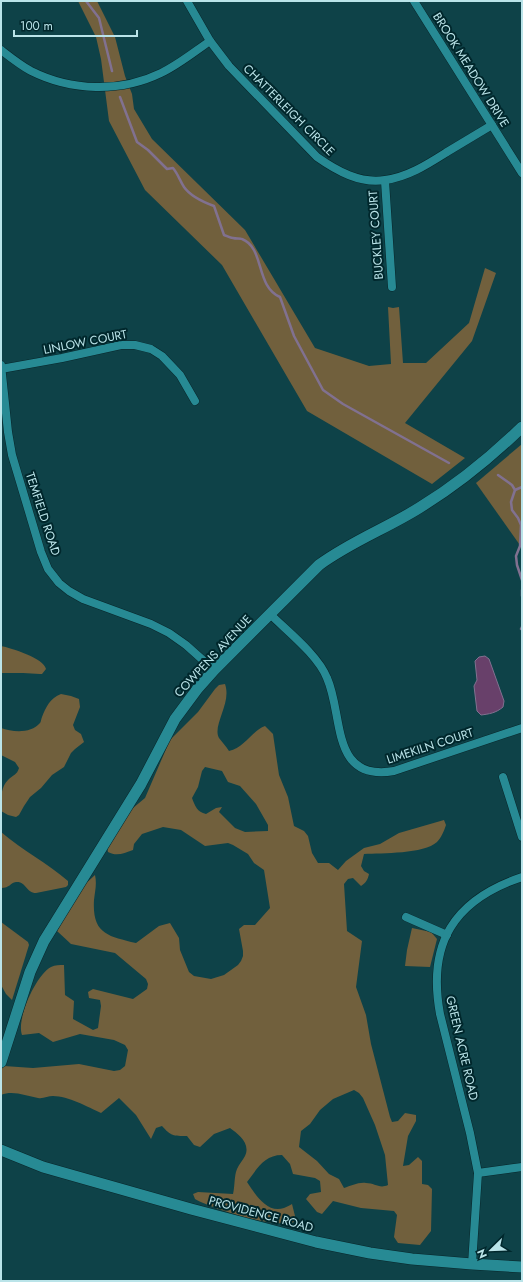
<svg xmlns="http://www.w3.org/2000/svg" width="523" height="1282" font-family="Jost,sans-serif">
  <rect width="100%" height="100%" fill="#0e4248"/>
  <g fill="#71603d" fill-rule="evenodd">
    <path d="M78,1H97L115,37L125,76L132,94L134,109L152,139L245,230L315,348L369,366L391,364L388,307L393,308L399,307L403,363H426L469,323L485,268L496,273L472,341L405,423L465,458L432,484L307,411L222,265L145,190L109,121L101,59L96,37Z"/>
    <path d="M522,444V548L476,483Z"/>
    <path d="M1,646C11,648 44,658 46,669L42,674H40L23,673H1Z"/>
    <path d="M225,684C232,703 212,725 219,738C222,742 226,746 229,751C244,748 252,731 265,726L273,734L279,775L288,797L294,826L304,831L308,836L312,853L318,863H329L338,870L346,861L364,848L380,844L399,833L444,820L446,825C444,831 441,838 437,842C424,854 382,853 364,854L361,866L364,871L369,874C368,879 366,883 361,886L353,878L348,879L344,884L347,931L362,941L356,987L366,1015L371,1044L390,1117L392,1122L398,1121L405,1113L416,1115V1121L408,1136L403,1166L409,1165L418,1157L422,1161V1184L428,1185L432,1189L431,1231L420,1245L398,1243L394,1237L397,1215L394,1211L361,1208L333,1201L322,1214L317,1212L306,1199L310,1194L321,1192L320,1181L315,1178L293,1174L290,1164L282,1155C264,1155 257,1169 247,1182C255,1194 267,1214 284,1208C287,1207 290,1205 292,1204L295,1216L294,1222C275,1229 213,1209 195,1199L193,1194L198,1192L233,1194C235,1186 234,1176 237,1169C239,1164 243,1160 245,1156C251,1143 238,1134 230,1128L214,1134L200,1147L194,1145L187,1136C173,1136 171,1136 162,1126L156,1128L151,1139L136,1115L119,1098L101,1113C88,1107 68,1096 53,1096C48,1096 43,1099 38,1098C26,1096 13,1090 1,1095V1070L4,1066L33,1068L79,1064L114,1071L120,1070L125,1066L128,1050L125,1045L114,1040L80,1034L53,1042L39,1033L22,1035C16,1019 36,975 51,967C55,965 60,965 64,965L65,995L74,1001L73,1019L93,1030L98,1028L101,1006L100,1000L89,998L88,992L93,989L133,999L147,989L148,984L146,979L115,953L71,944L57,931L83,886L95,875C97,884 95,891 94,900C92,934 108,936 136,943L159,926L170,923L179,938L180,950L189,972L194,976L211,979L224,975L238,965L241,961L243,956V951L239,929L244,925H255L270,908L264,870L254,863L248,854L233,845L228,843L205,846L181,830L163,827L142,834L134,844L133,850C124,853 117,857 108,852L107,846L127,813L145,798L170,740L198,712L215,689L219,685ZM205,767L222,771L228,782L240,786L256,804L268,825V831L245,832L235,828L219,812L222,807L216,808L206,814C197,812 195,806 192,798L198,787L202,771ZM354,1090L359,1093L363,1098L375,1125L385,1155L388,1185C379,1189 375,1183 366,1183C358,1182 351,1186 344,1188L339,1179L329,1174L317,1161L299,1147L301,1131L310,1124L320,1110L333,1099Z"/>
    <path d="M61,694L71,696L79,699L80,707L73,725L75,730L81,734L84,742L75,749L71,753L64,767L52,775L41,788L30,797L24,806L19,815L16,817L8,815L1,811C1,801 0,788 8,780C13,775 17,775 19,768L15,762L1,755V728C12,732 31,734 40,723C41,722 41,719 42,717C46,707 50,698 61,694Z"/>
    <path d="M1,832C22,850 47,863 68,881V885L66,887L36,893C26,893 26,881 16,882C10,883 10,888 1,888Z"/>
    <path d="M1,922L28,942L29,945L12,1000L6,994L1,985Z"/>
    <path d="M412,928L431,932L437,939L430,967L405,966L407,950Z"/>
  </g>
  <path fill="#68406a" stroke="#817190" d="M485,656L489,659L504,701L503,707C496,713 489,714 481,715L477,711L474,686L477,680L475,661L479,657Z"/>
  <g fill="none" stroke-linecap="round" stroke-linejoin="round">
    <g stroke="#817190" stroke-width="2.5">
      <path d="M86,1L99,18L112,71"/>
      <path d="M120,97L137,142L148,150L167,169L173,168C178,174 180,181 184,187C191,197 203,202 214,206L224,235C227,236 230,238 233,238C236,239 240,238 242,239C265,248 255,286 280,297L294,336L323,390L343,404L449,463"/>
      <path d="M498,475L512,485L515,490L511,502L512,510L518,518L521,525L520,546L516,556L517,565L522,580"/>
      <path d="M515,490L522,487"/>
      <path d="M522,590V596"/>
      <path d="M521,629L522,627"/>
    </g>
    <defs>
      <g id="minor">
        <path d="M187,1L210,41L229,66L317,157C337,171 360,184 385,180C408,177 428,164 447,152C462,143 477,134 492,125"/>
        <path d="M414,1L522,173"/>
        <path d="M1,50C10,57 20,65 31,71C71,91 120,93 161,73C178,65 194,52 210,41"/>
        <path d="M385,181L392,287"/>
        <path d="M1,365L8,432L12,455L41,552L48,569L59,583L69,591L83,599L151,624L169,633L186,645L214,670"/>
        <path d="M1,369L62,358L121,345H135L151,349L162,356L180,375L195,401"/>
        <path d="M270,614C287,631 318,655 327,678C344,716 330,782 394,771L522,728"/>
        <path d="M503,777L522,837"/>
        <path d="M406,917L447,935"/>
        <path d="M478,1173L522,1167"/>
        <path d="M472,1264L478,1173L470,1133L440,1014C427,943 454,900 522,877"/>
      </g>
      <g id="tertiary">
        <path d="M1,1062L30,972L44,941L141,784L175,719L198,688L214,670L319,565C350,542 387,528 419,508C457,485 491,457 522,427"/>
        <path d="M1,1150L43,1167L191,1209L316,1242L370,1253L412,1259L472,1264L522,1267"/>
      </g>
    </defs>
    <use href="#minor" stroke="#08262a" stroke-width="9"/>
    <use href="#tertiary" stroke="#08262a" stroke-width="12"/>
    <use href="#minor" stroke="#278a94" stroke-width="8"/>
    <use href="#tertiary" stroke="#278a94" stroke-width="11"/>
  </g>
  <g text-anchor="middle" stroke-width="4" stroke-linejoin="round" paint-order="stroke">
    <g font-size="12" fill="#bae4e9" stroke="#00272c">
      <text transform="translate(471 70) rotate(58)" y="4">BROOK MEADOW DRIVE</text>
      <text transform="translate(289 110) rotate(45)" y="4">CHATTERLEIGH CIRCLE</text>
      <text transform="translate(376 235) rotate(-94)" y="4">BUCKLEY COURT</text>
      <text transform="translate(85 342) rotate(-11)" y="4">LINLOW COURT</text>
      <text transform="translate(43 514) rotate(72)" y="4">TEMFIELD ROAD</text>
      <text transform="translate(213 656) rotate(-47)" y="4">COWPENS AVENUE</text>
      <text transform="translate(430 746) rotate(-18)" y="4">LIMEKILN COURT</text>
      <text transform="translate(462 1048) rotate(77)" y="4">GREEN ACRE ROAD</text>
      <text transform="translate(261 1214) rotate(15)" y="4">PROVIDENCE ROAD</text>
    </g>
  </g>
  <rect width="523" height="1282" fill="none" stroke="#bae4e9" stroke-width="4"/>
  <g transform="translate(491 1250) rotate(247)" stroke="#00272c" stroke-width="3" paint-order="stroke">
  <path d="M0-3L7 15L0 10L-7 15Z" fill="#bae4e9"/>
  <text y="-6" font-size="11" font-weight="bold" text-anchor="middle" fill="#bae4e9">N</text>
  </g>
  <path d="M14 30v6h123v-6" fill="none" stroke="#bae4e9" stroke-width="2"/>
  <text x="20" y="30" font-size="12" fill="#bae4e9" stroke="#00272c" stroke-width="3" paint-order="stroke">100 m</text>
</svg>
